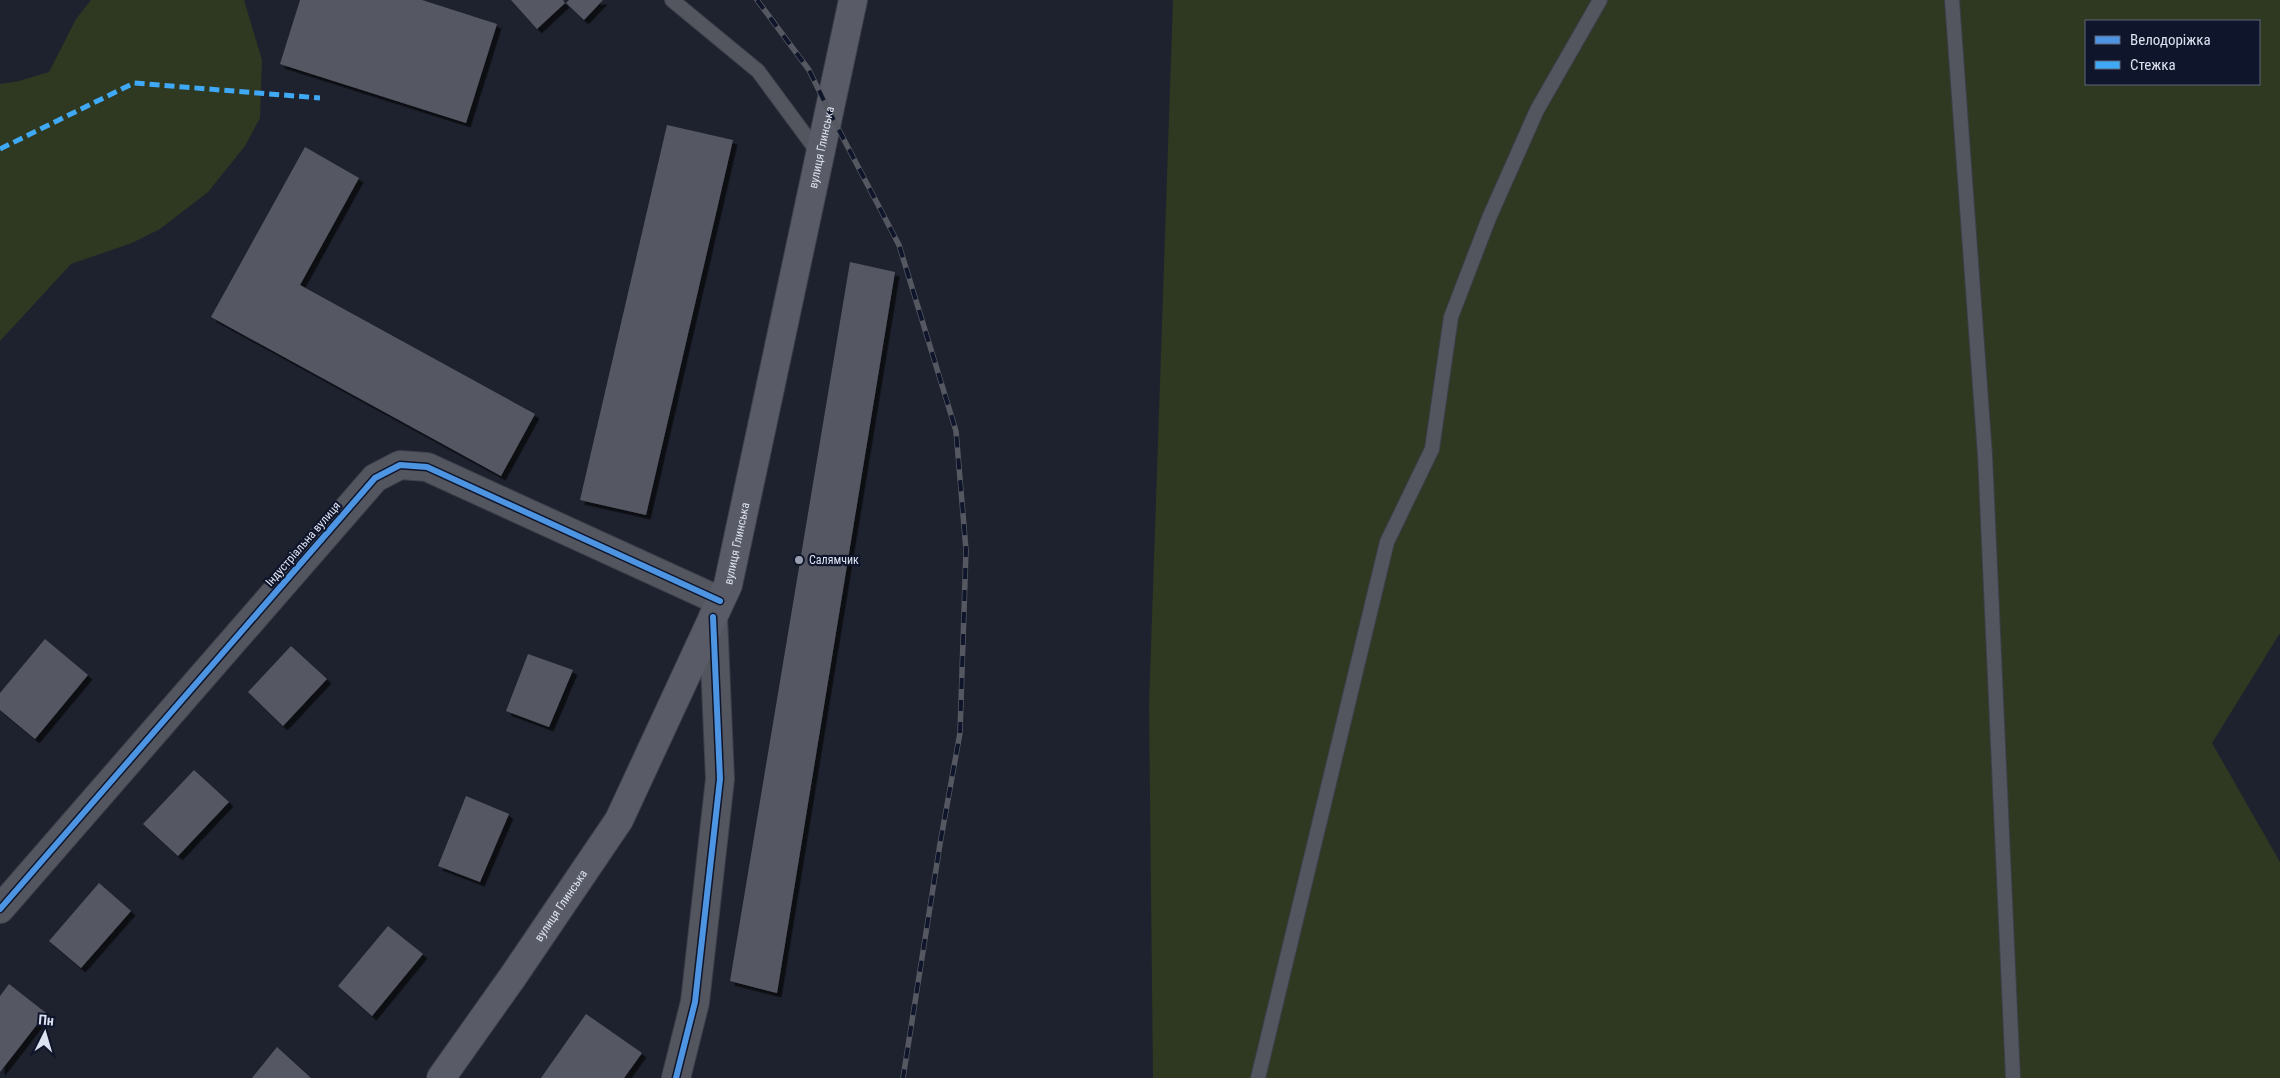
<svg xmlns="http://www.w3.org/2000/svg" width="2280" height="1078" font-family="'Roboto Condensed',sans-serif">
  <defs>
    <filter id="shadow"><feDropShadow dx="4.5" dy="4.5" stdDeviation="0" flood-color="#0009"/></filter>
  </defs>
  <rect width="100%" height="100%" fill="#1e222e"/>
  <g fill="#2f3820" fill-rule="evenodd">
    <path d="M91,0H244L262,60L260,118L245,146L208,192L160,229L132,243L71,264L0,341V84L19,81L49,72L76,19Z"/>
    <path d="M1173,0H2280V633L2212,743L2280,862V1078H1153L1149,705ZM2086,21H2259V84H2086Z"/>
  </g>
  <g fill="#555863" filter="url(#shadow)">
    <path d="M300,0H422L497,24L466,123L280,64Z"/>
    <path d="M511,0H563L565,3L537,29Z"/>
    <path d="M569,0H603L584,20L566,3Z"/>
    <path d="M667,125L733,140L646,515L580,500Z"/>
    <path d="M305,147L359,178L300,285L535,414L501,476L211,317Z"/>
    <path d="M850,262L895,272L777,993L730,981Z"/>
    <path d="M45,639L88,675L35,739L0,710V693Z"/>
    <path d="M291,646L327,679L283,726L248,692Z"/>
    <path d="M528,654L573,670L549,727L506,711Z"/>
    <path d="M194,770L229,802L178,856L143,824Z"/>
    <path d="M466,796L509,814L480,882L438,866Z"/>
    <path d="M99,883L131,911L81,968L49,941Z"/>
    <path d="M388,926L423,954L372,1016L338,986Z"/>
    <path d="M9,984L46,1013L0,1072V996Z"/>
    <path d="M586,1014L642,1053L624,1078H541Z"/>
    <path d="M277,1047L311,1078H252Z"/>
  </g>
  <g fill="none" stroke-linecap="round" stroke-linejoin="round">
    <defs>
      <g id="lane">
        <path d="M672,0L758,71L820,155"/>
        <path d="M1952,0L1985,455L2013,1078"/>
        <path d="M1258,1078L1387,542L1432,449L1451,317L1489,218L1537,110L1600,0"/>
      </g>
      <g id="street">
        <path d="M0,909L375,478L400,465L427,467L720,601"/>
        <path d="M676,1078L695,1002L720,779L713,617"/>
      </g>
      <g id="secondary">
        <path id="s1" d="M441,1078L514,975L619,820L728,585L853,0"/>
      </g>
    </defs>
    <use href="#lane" stroke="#3c3f4a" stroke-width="16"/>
    <use href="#street" stroke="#3c3f4a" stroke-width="30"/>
    <use href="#secondary" stroke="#3c3f4a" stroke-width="30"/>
    <use href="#lane" stroke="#53565e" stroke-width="14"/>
    <use href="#street" stroke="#53565e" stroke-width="28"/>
    <use href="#secondary" stroke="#595c67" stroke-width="28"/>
    <defs>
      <path id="rail" d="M757,0L809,70L829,111L899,245L956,431L966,550L960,733L940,844L903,1078"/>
    </defs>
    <use href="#rail" stroke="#555861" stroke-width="5.5"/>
    <use href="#rail" stroke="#0f152a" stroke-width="4" stroke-dasharray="11" stroke-linecap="butt"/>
    <path stroke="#3fa9f5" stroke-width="5" stroke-dasharray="10 5" stroke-linecap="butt" d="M0,149L134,83L320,98"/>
    <defs>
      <g id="cycleway">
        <path d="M0,909L375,478L400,465L427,467L720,601"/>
        <path d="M676,1078L695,1002L720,779L713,617"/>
      </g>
    </defs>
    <use href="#cycleway" stroke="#0f152a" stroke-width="9"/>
    <use href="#cycleway" stroke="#4d94e3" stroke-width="6"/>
  </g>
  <circle fill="#9a9fad" stroke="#0f152a" stroke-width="2" cx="799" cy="560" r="5"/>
  <g text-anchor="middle" stroke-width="4.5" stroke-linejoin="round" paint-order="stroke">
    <g font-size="12" fill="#dde2f1" stroke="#0f152a">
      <text dy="4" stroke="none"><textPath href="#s1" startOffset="1020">вулиця Глинська</textPath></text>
      <text dy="4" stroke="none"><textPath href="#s1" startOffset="615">вулиця Глинська</textPath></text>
      <text transform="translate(303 544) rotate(-49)" y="4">Індустріальна вулиця</text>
      <text dy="4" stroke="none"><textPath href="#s1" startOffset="210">вулиця Глинська</textPath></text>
    </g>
    <g font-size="12" fill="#dde2f1" stroke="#0f152a" text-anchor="start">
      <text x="809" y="564">Салямчик</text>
    </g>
  </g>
  <rect x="2085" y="20" width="175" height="65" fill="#0f152a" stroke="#61677a"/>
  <rect x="2095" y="36" width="25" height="8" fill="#4d94e3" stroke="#61677a"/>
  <text x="2130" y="45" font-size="15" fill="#dde2f1">Велодоріжка</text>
  <rect x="2095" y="61" width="25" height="8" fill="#3fa9f5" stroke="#61677a"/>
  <text x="2130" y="70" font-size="15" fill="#dde2f1">Стежка</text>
  <g transform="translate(45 1033) rotate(5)" stroke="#0f152a" stroke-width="4" paint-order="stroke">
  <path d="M0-4L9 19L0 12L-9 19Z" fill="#dde2f1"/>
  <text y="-8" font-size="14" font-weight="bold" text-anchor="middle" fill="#dde2f1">Пн</text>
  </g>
</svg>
